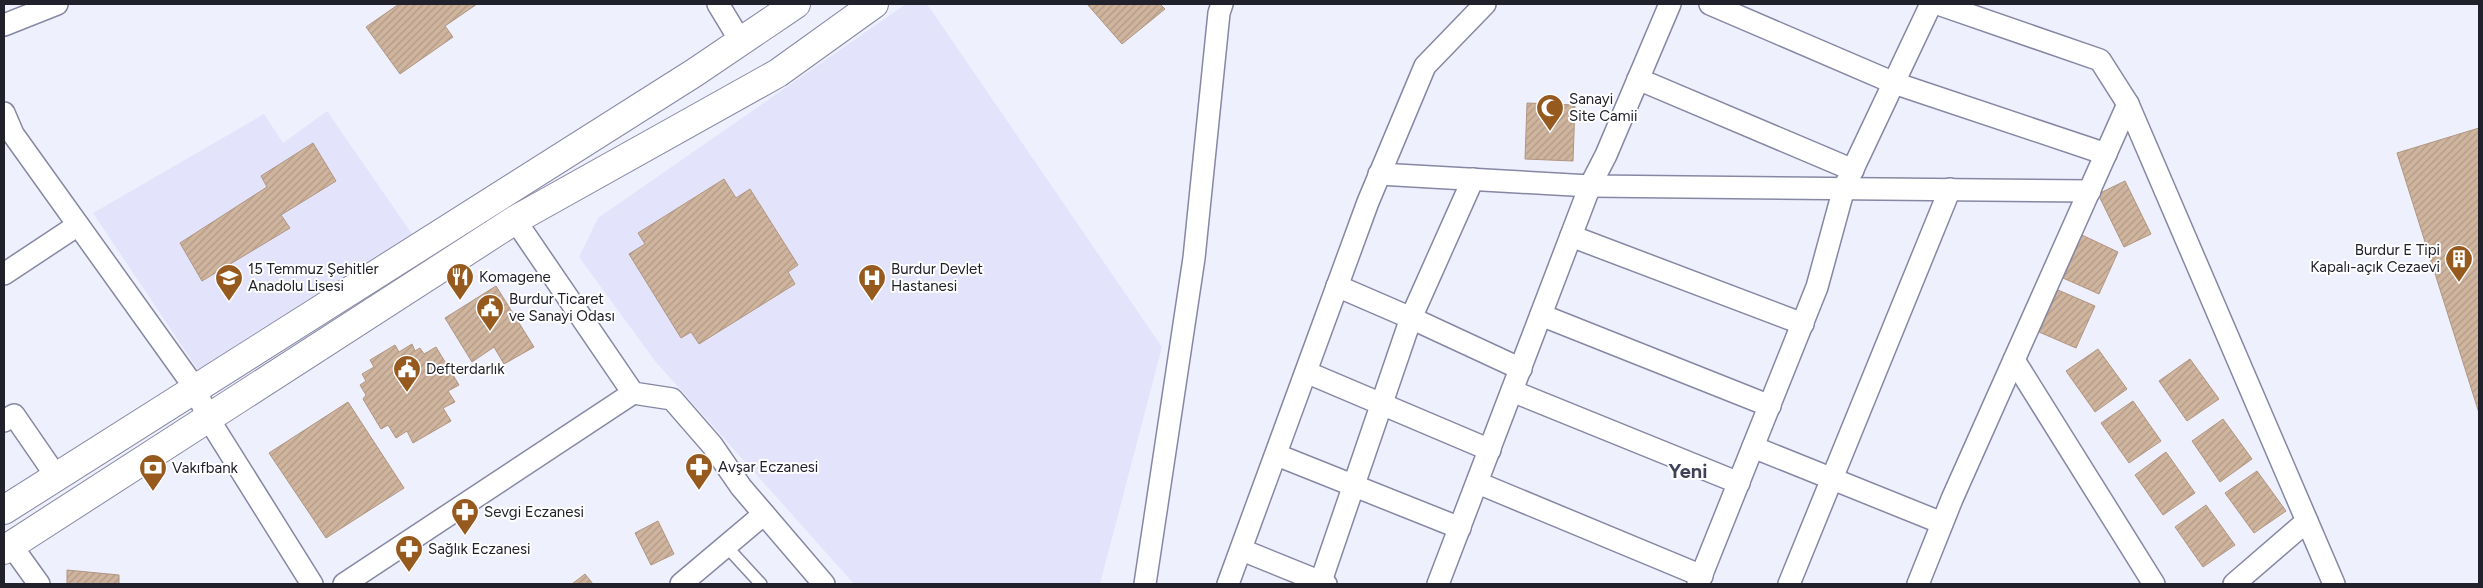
<svg xmlns="http://www.w3.org/2000/svg" width="2483" height="588" font-family="Figtree,sans-serif">
  <defs>
    <pattern id="building-hatch" width="6" height="6" patternUnits="userSpaceOnUse" patternTransform="scale(1.25)"><rect width="6" height="6" fill="#cfb49e"/><path d="M-1 1l2-2M0 6l6-6M5 7l2-2" fill="none" stroke="#b19a88"/></pattern>
  </defs>
  <rect width="100%" height="100%" fill="#eff0fd"/>
  <g fill="#e3e4fc">
    <path d="M906,4H927L1162,347L1100,584H854L655,361L579,257L598,218Z"/>
    <path d="M327,111L412,234L198,370L93,213L264,114L283,143Z"/>
  </g>
  <g fill="url(#building-hatch)" stroke="#b09681">
    <path d="M399,4H477L445,26L453,37L400,74L366,27Z"/>
    <path d="M1087,4H1160L1165,9L1122,44Z"/>
    <path d="M1527,103L1575,105L1573,161L1525,159Z"/>
    <path d="M2479,128V413L2397,153Z"/>
    <path d="M313,143L336,181L281,215L290,228L202,281L180,243L267,187L261,176Z"/>
    <path d="M724,179L736,198L750,189L798,265L788,272L795,284L699,344L691,332L681,338L629,254L645,244L638,233Z"/>
    <path d="M2125,181L2151,234L2124,247L2098,194Z"/>
    <path d="M2082,235L2118,252L2099,294L2063,278Z"/>
    <path d="M496,286L534,347L504,364L494,347L472,362L445,318Z"/>
    <path d="M2058,290L2095,306L2076,348L2039,332Z"/>
    <path d="M412,344L415,351L420,348L424,354L436,347L459,385L448,391L455,402L443,408L451,421L413,443L407,431L396,438L388,425L381,429L363,399L366,395L360,385L366,381L362,374L374,367L370,360L395,345L399,352Z"/>
    <path d="M2098,349L2127,389L2095,412L2066,371Z"/>
    <path d="M2190,359L2219,399L2187,421L2159,381Z"/>
    <path d="M2133,401L2161,441L2129,463L2101,423Z"/>
    <path d="M348,402L404,488L326,538L269,453Z"/>
    <path d="M2223,419L2252,459L2220,482L2192,441Z"/>
    <path d="M2166,452L2195,493L2163,515L2135,475Z"/>
    <path d="M2257,471L2286,511L2254,533L2225,493Z"/>
    <path d="M2206,505L2235,545L2203,567L2175,527Z"/>
    <path d="M658,521L674,554L651,565L635,533Z"/>
    <path d="M67,570L119,575V584H67Z"/>
    <path d="M585,574L593,584H572Z"/>
  </g>
  <g fill="none" stroke-linecap="round" stroke-linejoin="round">
    <defs>
      <path id="lane" d="M726,546L761,584"/>
      <g id="street">
        <path d="M718,4L741,42"/>
        <path d="M1710,4L1894,83L2106,154"/>
        <path d="M1938,4L2100,60L2128,104L2334,584"/>
        <path d="M4,25L57,4"/>
        <path d="M1638,79L1853,170"/>
        <path d="M4,113L13,134L195,388L208,418L312,584"/>
        <path d="M1379,174L1590,186L2090,191"/>
        <path d="M1473,179L1411,318L1521,369"/>
        <path d="M515,220L633,393L672,399L712,445L741,487L824,584"/>
        <path d="M1571,236L1803,324"/>
        <path d="M4,274L78,225"/>
        <path d="M1541,315L1770,406"/>
        <path d="M2014,360L2154,584"/>
        <path d="M1306,372L1490,450"/>
        <path d="M1512,391L1739,483"/>
        <path d="M4,421L14,415L56,476"/>
        <path d="M1753,447L1942,523"/>
        <path d="M1277,455L1460,528"/>
        <path d="M1478,483L1702,576"/>
        <path d="M11,545L39,584"/>
        <path d="M1242,550L1326,584"/>
        <path d="M344,584L633,393"/>
        <path d="M681,584L764,514"/>
        <path d="M1145,584L1194,258L1219,13L1222,4"/>
        <path d="M1228,584L1368,202L1425,66L1485,4"/>
        <path d="M1320,584L1411,318L1337,286"/>
        <path d="M1438,584L1590,186L1606,155L1670,4"/>
        <path d="M1698,584L1817,287L1844,188L1931,4"/>
        <path d="M1789,584L1950,189"/>
        <path d="M1918,584L1952,499L2128,104"/>
        <path d="M2234,584L2307,521"/>
      </g>
      <g id="secondary">
        <path d="M4,510L694,73L796,4"/>
        <path d="M4,550L515,220L778,73L874,4"/>
      </g>
    </defs>
    <use href="#lane" stroke="#8687a4" stroke-width="14"/>
    <use href="#street" stroke="#8687a4" stroke-width="24"/>
    <use href="#secondary" stroke="#8687a4" stroke-width="30"/>
    <use href="#lane" stroke="#fff" stroke-width="11"/>
    <use href="#street" stroke="#fff" stroke-width="21"/>
    <use href="#secondary" stroke="#fff" stroke-width="28"/>
  </g>
  <defs>
    <symbol id="mosque-pin" viewBox="-11 -11 22 30"><path d="M0 17L-7.5 6A9.5 9.5 0 1 1 7.5 6Z" fill="#975a1e" stroke="#fff"/><path d="M3.5-4.9A6 6 0 1 0 3.5 4.9A5 5 0 1 1 3.5-4.9Z" fill="#fff"/></symbol>
    <symbol id="building-pin" viewBox="-11 -11 22 30"><path d="M0 17L-7.5 6A9.5 9.5 0 1 1 7.5 6Z" fill="#975a1e" stroke="#fff"/><path d="M-4-6H4V6H1V3H-1V6H-4ZM-2.5-4.3h1.7v1.8h-1.7ZM.8-4.3h1.7v1.8H.8ZM-2.5-1h1.7V.8h-1.7ZM.8-1h1.7V.8H.8Z" fill="#fff"/></symbol>
    <symbol id="restaurant-pin" viewBox="-11 -11 22 30"><path d="M0 17L-7.5 6A9.5 9.5 0 1 1 7.5 6Z" fill="#975a1e" stroke="#fff"/><path d="M-5-6h1v4h1v-4h1v4h1v-4h1v5L-1.5 .5V6h-2V.5L-5-1ZM5-6V6H3V1.5H1.5Q1.5-4 5-6Z" fill="#fff"/></symbol>
    <symbol id="school-pin" viewBox="-11 -11 22 30"><path d="M0 17L-7.5 6A9.5 9.5 0 1 1 7.5 6Z" fill="#975a1e" stroke="#fff"/><path d="M0-5L7-2L0 1L-7-2ZM-4 1L0 2.5L4 1V4Q0 6-4 4Z" fill="#fff"/></symbol>
    <symbol id="hospital-pin" viewBox="-11 -11 22 30"><path d="M0 17L-7.5 6A9.5 9.5 0 1 1 7.5 6Z" fill="#975a1e" stroke="#fff"/><path d="M-5-5h3v3.5h4V-5h3V5h-3V1.5h-4V5h-3Z" fill="#fff"/></symbol>
    <symbol id="civic-pin" viewBox="-11 -11 22 30"><path d="M0 17L-7.5 6A9.5 9.5 0 1 1 7.5 6Z" fill="#975a1e" stroke="#fff"/><path d="M-.6-6.5H3V-4.5H.6V-3L4-1V1h2V6H-6V1h2V-1L-.6-3ZM-1.2 2.5V6h2.4V2.5Z" fill="#fff"/></symbol>
    <symbol id="pharmacy-pin" viewBox="-11 -11 22 30"><path d="M0 17L-7.5 6A9.5 9.5 0 1 1 7.5 6Z" fill="#975a1e" stroke="#fff"/><path d="M-2-6h4v4h4v4h-4v4h-4v-4h-4v-4h4Z" fill="#fff"/></symbol>
    <symbol id="bank-pin" viewBox="-11 -11 22 30"><path d="M0 17L-7.5 6A9.5 9.5 0 1 1 7.5 6Z" fill="#975a1e" stroke="#fff"/><path d="M-6-4H6V4H-6ZM0-2.3a2.3 2.3 0 1 0 0 4.6a2.3 2.3 0 1 0 0-4.6Z" fill="#fff"/></symbol>
  </defs>
  <g fill-rule="evenodd">
    <use href="#mosque-pin" x="1534" y="92" width="32" height="43"/>
    <use href="#building-pin" x="2443" y="243" width="32" height="43"/>
    <use href="#restaurant-pin" x="444" y="261" width="32" height="43"/>
    <use href="#school-pin" x="213" y="262" width="32" height="43"/>
    <use href="#hospital-pin" x="856" y="262" width="32" height="43"/>
    <use href="#civic-pin" x="474" y="292" width="32" height="43"/>
    <use href="#civic-pin" x="391" y="353" width="32" height="43"/>
    <use href="#pharmacy-pin" x="683" y="451" width="32" height="43"/>
    <use href="#bank-pin" x="137" y="452" width="32" height="43"/>
    <use href="#pharmacy-pin" x="449" y="496" width="32" height="43"/>
    <use href="#pharmacy-pin" x="393" y="533" width="32" height="43"/>
  </g>
  <g text-anchor="middle" stroke-width="4" stroke-linejoin="round" paint-order="stroke">
    <g font-size="15" fill="#21212c" stroke="#fff" text-anchor="start">
      <text x="1569" y="104">Sanayi<tspan x="1569" dy="17">Site Camii</tspan></text>
      <text x="2440" y="255" text-anchor="end">Burdur E Tipi<tspan x="2440" dy="17">Kapalı-açık Cezaevi</tspan></text>
      <text x="248" y="274">15 Temmuz Şehitler<tspan x="248" dy="17">Anadolu Lisesi</tspan></text>
      <text x="891" y="274">Burdur Devlet<tspan x="891" dy="17">Hastanesi</tspan></text>
      <text x="479" y="282">Komagene</text>
      <text x="509" y="304">Burdur Ticaret<tspan x="509" dy="17">ve Sanayi Odası</tspan></text>
      <text x="426" y="374">Defterdarlık</text>
      <text x="718" y="472">Avşar Eczanesi</text>
      <text x="172" y="473">Vakıfbank</text>
      <text x="484" y="517">Sevgi Eczanesi</text>
      <text x="428" y="554">Sağlık Eczanesi</text>
    </g>
    <g font-size="20" font-weight="bold" fill="#41415b" stroke="#fff">
      <text x="1688" y="478">Yeni</text>
    </g>
  </g>
  <rect width="2483" height="588" fill="none" stroke="#21212c" stroke-width="10"/>
</svg>
